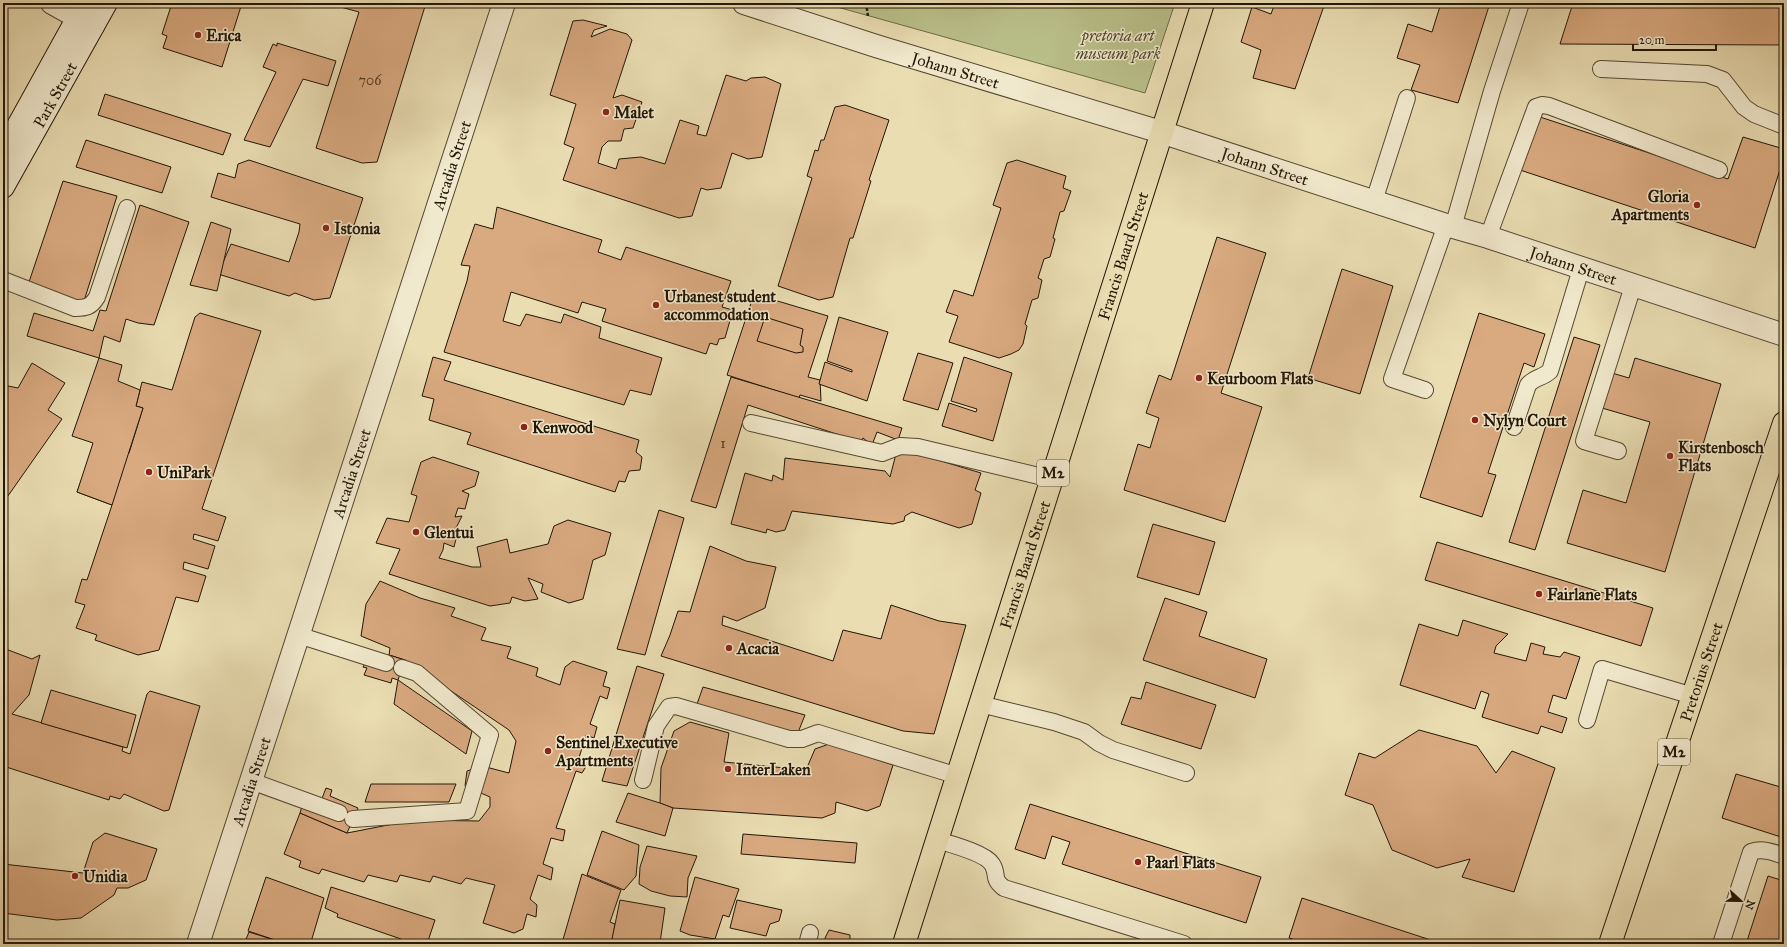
<svg xmlns="http://www.w3.org/2000/svg" width="1787" height="947" font-family="'IM FELL Great Primer',serif">
  <rect width="100%" height="100%" fill="#eaddb2"/>
  <filter id="stains"><feTurbulence type="fractalNoise" baseFrequency=".005" numOctaves="4"/><feColorMatrix values="0 0 0 0 .2 0 0 0 0 .09 0 0 0 0 .02 0 0 0 .5 -.17"/></filter>
  <radialGradient id="worn" r=".72"><stop offset=".6" stop-color="#630" stop-opacity="0"/><stop offset="1" stop-color="#630" stop-opacity=".3"/></radialGradient>
  <path fill="#bac08a" stroke="#6e6b48" d="M823,3H1175L1145,93Z"/>
  <g fill="#d9a980" stroke="#221606">
    <path d="M172,3H242L222,67L163,48L167,36L162,34Z"/>
    <path d="M326,3H426L377,162L362,163L316,148L359,12Z"/>
    <path d="M358,3H369L368,6Z"/>
    <path d="M1275,3H1325L1295,89L1253,78L1261,50L1241,42L1252,7L1271,14Z"/>
    <path d="M1441,3H1490L1458,103L1411,90L1420,65L1397,58L1408,24L1432,32Z"/>
    <path d="M1573,3H1784V45L1560,44Z"/>
    <path d="M583,20L607,26L594,30L591,37L610,29L627,34L632,40L613,98L622,95L642,102L633,128L624,129L621,141H608L602,147L598,163L616,169L619,159L641,157L665,164L680,120L699,126L697,134L706,136L726,75L746,81L751,78L765,77L781,84L762,157L748,159L732,153L721,188L707,190L701,188L692,216L679,218L563,180L574,148L564,144L576,104L550,95L573,21Z"/>
    <path d="M277,43L336,61L328,86L303,79L270,147L244,140L276,72L263,67L273,44L277,46Z"/>
    <path d="M105,94L231,134L223,155L98,115Z"/>
    <path d="M845,105L889,120L869,180L871,181L853,238H850L833,297L819,300L778,286L812,178L807,176L815,150L818,151L821,140H824L835,107Z"/>
    <path d="M1534,115L1728,179L1743,137L1784,149V157L1755,248L1514,168Z"/>
    <path d="M86,140L171,167L162,193L76,167Z"/>
    <path d="M249,160L363,198L330,298L314,300L295,293L289,296L218,274L231,244L289,262L299,232L300,224L211,197L218,173L235,178L238,164Z"/>
    <path d="M1017,160L1066,176L1063,188L1071,191L1064,211L1060,212L1053,238L1055,239L1050,257L1044,259L1038,278L1042,280L1038,298L1032,300L1025,324L1027,326L1023,344L1019,350L1011,354L999,358L949,342L958,316L946,312L954,290L973,296L1001,208L993,205L1007,163Z"/>
    <path d="M63,181L117,196L84,301H77L29,282Z"/>
    <path d="M140,205L189,222L154,325L138,323L126,319L120,342L104,336L99,358L27,336L34,313L93,331L100,310L106,311Z"/>
    <path d="M497,207L602,240L598,252L621,260L626,247L731,281L722,307L733,310L725,338L719,339L717,345L710,343L706,354L602,321L606,309L582,302L578,313L511,292L503,321L520,326L526,314L561,323L564,314L601,327L599,338L662,358L651,395L630,390L624,405L444,352L467,281L470,266L461,265L475,224L493,229Z"/>
    <path d="M211,222L231,229L217,291L190,285Z"/>
    <path d="M1217,237L1266,253L1221,393L1262,407L1225,522L1124,490L1138,444L1150,448L1159,418L1146,413L1159,375L1171,380Z"/>
    <path d="M1342,269L1393,286L1360,394L1308,378Z"/>
    <path d="M754,294L828,316L808,377L820,380L821,401L800,395L799,398L727,375Z"/>
    <path d="M200,313L261,331L202,509L226,517L218,541L194,534L193,539L215,546L208,569L184,562L183,569L206,576L198,602L176,597L159,650L138,655L95,640L97,635L76,628L85,605L75,602L82,579L87,580L112,505L77,492L96,441L129,453L143,408L136,406L142,382L172,390L195,317Z"/>
    <path d="M1479,313L1545,334L1534,367L1524,363L1488,473L1496,475L1482,517L1420,497Z"/>
    <path d="M765,317L803,329L800,345L803,347V352L796,353L757,341Z"/>
    <path d="M839,317L888,332L867,401L819,384L825,362L852,372V370L827,361Z"/>
    <path d="M1574,337L1600,345L1535,550L1509,542Z"/>
    <path d="M918,353L953,363L938,410L903,400Z"/>
    <path d="M433,357L451,362L444,380L639,440L636,452L642,457L640,470L629,471L625,482L619,481L615,492L467,444L471,433L429,420L434,399L422,396Z"/>
    <path d="M964,357L1012,373L993,441L942,426L949,403L976,412L977,409L951,401Z"/>
    <path d="M99,358L122,365L118,381L140,390L136,406L143,408L112,505L77,492L93,443L72,436Z"/>
    <path d="M1635,358L1721,384L1665,572L1567,543L1583,490L1626,503L1650,422L1602,408L1612,373L1629,378Z"/>
    <path d="M32,363L65,383L48,410L62,419L3,503V385L18,388Z"/>
    <path d="M731,377L902,428L898,440L877,432L872,445L863,438L861,442L748,405L716,508L691,501Z"/>
    <path d="M911,452L981,473L975,490L981,493L972,524L959,528L912,512L905,516L904,521L893,524L792,511L785,530L776,532L767,529L766,533L731,524L745,473L772,481L773,475L783,480L785,458L885,471L890,477L896,454Z"/>
    <path d="M433,457L479,472L475,486L462,491L469,494L465,509L458,508L455,517L462,516L455,530L448,533L457,535L454,547L444,543L443,550L439,558L472,567H481L477,547L507,539L510,553L548,544L554,526L568,520L611,533L605,555L593,560L583,599L569,603L541,592L543,584L528,578L538,599L525,601L512,597L510,603L490,606L389,574L400,549L376,543L387,518L409,522L417,496L411,494L421,462Z"/>
    <path d="M659,510L684,518L645,655L617,649Z"/>
    <path d="M1153,524L1215,542L1199,595L1137,577Z"/>
    <path d="M1437,542L1653,608L1641,646L1425,580Z"/>
    <path d="M710,546L746,561L776,567L765,608L737,621L723,616L722,625L833,661L843,630L881,639L891,605L939,621L966,625L934,734L903,731L661,656L670,635L678,611L690,612Z"/>
    <path d="M380,581L420,598L455,608L451,616L486,628L481,640L511,647L507,658L538,668L536,676L560,685L565,667L573,661L607,672L603,686L610,688L607,699L600,696L590,724L597,727L594,738L586,735L578,761L587,765L582,773L576,771L556,828L565,830L563,841L551,838L543,864L553,868L551,880L538,875L530,899L537,905L536,917L527,914L523,929L514,933L483,923L495,885L466,878L461,884L433,876L430,882L400,875L397,882L368,875L364,882L322,869L319,874L299,867L301,861L284,854L300,813L347,833L414,820L479,821L490,807V797L465,786L467,771L482,766L509,773L516,741L509,730L405,660L389,655L390,648L361,636L366,604Z"/>
    <path d="M1165,598L1207,612L1199,636L1267,659L1255,698L1143,660Z"/>
    <path d="M1463,620L1508,634L1496,646L1494,653L1526,661L1531,643L1545,647L1543,654L1560,657L1564,652L1580,657L1566,699L1553,695L1548,712L1567,718L1562,733L1541,726L1538,734L1482,717L1489,694L1481,691L1475,709L1400,685L1419,624L1458,636Z"/>
    <path d="M3,648L32,659L40,655L29,695L12,714L123,747L122,751L130,754L147,694L150,691L200,706L169,810L164,811L124,794L120,799L110,796L109,800L3,766Z"/>
    <path d="M389,655L405,660L398,680L392,678L391,683L364,675L367,668L363,667L366,661L385,667Z"/>
    <path d="M637,666L664,674L627,786L602,781Z"/>
    <path d="M398,680L472,731L466,754L394,704Z"/>
    <path d="M1146,682L1216,705L1201,749L1121,724L1131,697L1141,699Z"/>
    <path d="M703,687L805,715L797,735L696,707Z"/>
    <path d="M51,690L136,715L127,748L41,723Z"/>
    <path d="M690,722L729,733L724,762L806,770L815,749L829,744L893,765L880,806L867,811L836,802L835,813L822,818L673,808L660,803L661,768L674,731Z"/>
    <path d="M1419,730L1477,746L1496,773L1512,751L1555,768L1514,892L1462,877L1470,859L1437,868L1392,850L1373,805L1345,795L1359,753L1375,758Z"/>
    <path d="M1736,774L1784,788V838L1722,818Z"/>
    <path d="M371,784H456L449,802H365Z"/>
    <path d="M326,788L332,790L330,796L358,808L347,833L300,813L302,806L321,801Z"/>
    <path d="M628,793L660,803L673,808L665,836L616,822Z"/>
    <path d="M1030,804L1261,877L1246,923L1062,864L1070,842L1052,836L1045,859L1015,849Z"/>
    <path d="M602,831L639,845L636,876L624,890L587,875Z"/>
    <path d="M105,833L157,849L146,880L128,888H117L114,895L81,918L57,920L3,913V864L83,873L93,842Z"/>
    <path d="M743,834L857,843L855,863L741,854Z"/>
    <path d="M647,846L697,856L688,878L687,897L670,896L651,891L639,884L640,867Z"/>
    <path d="M582,874L621,890L610,922L615,924L612,942L607,941L606,944L562,943Z"/>
    <path d="M1768,876L1784,881V944H1746Z"/>
    <path d="M266,877L324,898L311,942L304,944H287L248,931Z"/>
    <path d="M695,877L739,889L729,917L723,915L715,939L690,935L680,931Z"/>
    <path d="M331,887L435,920L427,944H399L401,939L337,917L338,914L325,908Z"/>
    <path d="M1302,898L1443,944H1308L1289,938Z"/>
    <path d="M620,900L665,908L660,943L658,944H611Z"/>
    <path d="M737,900L782,910L779,921L770,924L766,936L730,928Z"/>
    <path d="M829,930L850,935V944H827L825,938Z"/>
    <path d="M249,932L284,943L283,944H244Z"/>
    <path d="M668,941L677,944H666Z"/>
  </g>
  <g fill="none" stroke-linecap="round" stroke-linejoin="round">
    <defs>
      <g id="lane">
        <path d="M1601,69L1707,74L1723,80L1744,107L1754,114L1784,126"/>
        <path d="M1374,201L1407,98"/>
        <path d="M1453,227L1492,91L1521,3"/>
        <path d="M1488,237L1536,107L1542,105L1549,106L1719,170"/>
        <path d="M3,280L75,308C86,308 91,307 97,297L127,208"/>
        <path d="M1425,390L1392,379L1446,225"/>
        <path d="M751,423L882,453L900,446L918,447L1051,479"/>
        <path d="M1514,427L1528,385C1534,377 1543,378 1550,371L1581,269"/>
        <path d="M1618,451L1584,441L1633,286"/>
        <path d="M298,635L386,663"/>
        <path d="M980,704L1054,722L1084,732L1099,743L1113,750L1186,773"/>
        <path d="M1587,720L1602,669L1693,696"/>
        <path d="M643,780L656,726L669,707L676,706L789,739H802L818,733L958,776"/>
        <path d="M251,781L339,813"/>
        <path d="M353,819L467,811L490,735L417,673L402,668"/>
        <path d="M937,840C950,844 985,853 992,864C999,875 991,878 1004,888L1184,944"/>
        <path d="M807,944L810,933"/>
        <path d="M1721,944L1751,852C1762,848 1773,852 1784,856"/>
      </g>
      <g id="street">
        <path d="M52,3L93,26"/>
        <path id="s1" d="M744,3L876,46L1161,132L1446,225L1488,237L1784,335"/>
        <path id="s2" d="M198,944L504,3"/>
      </g>
      <g id="secondary">
        <path d="M3,153L86,3"/>
        <path id="s3" d="M3,187L106,3"/>
      </g>
      <g id="primary">
        <path id="s4" d="M904,944L1203,3"/>
        <path id="s5" d="M1610,944L1784,423"/>
      </g>
    </defs>
    <use href="#lane" stroke="#544831" stroke-width="18"/>
    <use href="#street" stroke="#544831" stroke-width="24"/>
    <use href="#secondary" stroke="#221606" stroke-width="24"/>
    <use href="#primary" stroke="#221606" stroke-width="24"/>
    <path stroke="#221606" stroke-width="2.5" stroke-dasharray="3 2" stroke-linecap="butt" d="M866,3L868,16"/>
    <use href="#lane" stroke="#f1e9cd" stroke-width="16"/>
    <use href="#street" stroke="#f1e9cd" stroke-width="22"/>
    <use href="#secondary" stroke="#f1e9cd" stroke-width="22"/>
    <use href="#primary" stroke="#eaddb2" stroke-width="22"/>
  </g>
  <g fill="#8f2418" stroke="#f1e9cd" stroke-width="1.5">
    <circle cx="198" cy="35" r="4"/>
    <circle cx="606" cy="112" r="4"/>
    <circle cx="1697" cy="205" r="4"/>
    <circle cx="326" cy="228" r="4"/>
    <circle cx="656" cy="305" r="4"/>
    <circle cx="1199" cy="378" r="4"/>
    <circle cx="1475" cy="420" r="4"/>
    <circle cx="524" cy="427" r="4"/>
    <circle cx="1670" cy="456" r="4"/>
    <circle cx="149" cy="472" r="4"/>
    <circle cx="416" cy="532" r="4"/>
    <circle cx="1539" cy="594" r="4"/>
    <circle cx="729" cy="648" r="4"/>
    <circle cx="548" cy="751" r="4"/>
    <circle cx="728" cy="769" r="4"/>
    <circle cx="1138" cy="862" r="4"/>
    <circle cx="75" cy="876" r="4"/>
  </g>
  <g text-anchor="middle" stroke-width="3" stroke-linejoin="round" paint-order="stroke">
    <g font-size="14" fill="#503b24">
      <text x="370" y="85">706</text>
      <text x="723" y="448">1</text>
    </g>
    <g fill="#f1e9cd" stroke="#605542" stroke-width="1">
      <rect x="1037" y="460" width="32" height="26" rx="3"/>
      <rect x="1658" y="739" width="32" height="26" rx="3"/>
    </g>
    <g font-size="15" font-weight="bold" fill="#221606">
      <text x="1053" y="478">M2</text>
      <text x="1674" y="757">M2</text>
    </g>
    <g font-size="16" font-weight="bold" fill="#221606" stroke="#f1e9cd" text-anchor="start">
      <text x="206" y="41">Erica</text>
      <text x="614" y="118">Malet</text>
      <text x="1689" y="202" text-anchor="end">Gloria<tspan x="1689" dy="18">Apartments</tspan></text>
      <text x="334" y="234">Istonia</text>
      <text x="664" y="302">Urbanest student<tspan x="664" dy="18">accommodation</tspan></text>
      <text x="1207" y="384">Keurboom Flats</text>
      <text x="1483" y="426">Nylyn Court</text>
      <text x="532" y="433">Kenwood</text>
      <text x="1678" y="453">Kirstenbosch<tspan x="1678" dy="18">Flats</tspan></text>
      <text x="157" y="478">UniPark</text>
      <text x="424" y="538">Glentui</text>
      <text x="1547" y="600">Fairlane Flats</text>
      <text x="737" y="654">Acacia</text>
      <text x="556" y="748">Sentinel Executive<tspan x="556" dy="18">Apartments</tspan></text>
      <text x="736" y="775">InterLaken</text>
      <text x="1146" y="868">Paarl Flats</text>
      <text x="83" y="882">Unidia</text>
    </g>
    <g font-size="16" font-style="italic" fill="#50492e" stroke="#f1e9cd">
      <text x="1118" y="41">pretoria art<tspan x="1118" dy="18">museum park</tspan></text>
    </g>
    <g font-size="16" fill="#221606" stroke="#f1e9cd">
      <text dy="6" stroke="none"><textPath href="#s1" startOffset="222">Johann Street</textPath></text>
      <text dy="6" stroke="none"><textPath href="#s3" startOffset="106">Park Street</textPath></text>
      <text dy="6" stroke="none"><textPath href="#s2" startOffset="819">Arcadia Street</textPath></text>
      <text dy="6" stroke="none"><textPath href="#s1" startOffset="546">Johann Street</textPath></text>
      <text dy="6" stroke="none"><textPath href="#s4" startOffset="722">Francis Baard Street</textPath></text>
      <text dy="6" stroke="none"><textPath href="#s1" startOffset="870">Johann Street</textPath></text>
      <text dy="6" stroke="none"><textPath href="#s2" startOffset="495">Arcadia Street</textPath></text>
      <text dy="6" stroke="none"><textPath href="#s4" startOffset="398">Francis Baard Street</textPath></text>
      <text dy="6" stroke="none"><textPath href="#s5" startOffset="287">Pretorius Street</textPath></text>
      <text dy="6" stroke="none"><textPath href="#s2" startOffset="171">Arcadia Street</textPath></text>
    </g>
  </g>
  <rect width="1787" height="947" fill="none" stroke="#eaddb2" stroke-width="16"/>
  <rect x="4" y="4" width="1779" height="939" fill="none" stroke="#221606" stroke-width="2"/>
  <rect x="8" y="8" width="1771" height="931" fill="none" stroke="#221606"/>
  <g transform="translate(1741 901) rotate(112)" stroke="#f1e9cd" stroke-width="3" paint-order="stroke">
  <path d="M0-3L7 15L0 10L-7 15Z" fill="#221606"/>
  <text y="-6" font-size="11" font-weight="bold" text-anchor="middle" fill="#221606">N</text>
  </g>
  <path d="M1633 44v6h83v-6" fill="none" stroke="#221606" stroke-width="2"/>
  <text x="1639" y="44" font-size="12" fill="#221606" stroke="#f1e9cd" stroke-width="3" paint-order="stroke">20 m</text>
  <rect width="100%" height="100%" filter="url(#stains)"/>
  <rect width="100%" height="100%" fill="url(#worn)"/>
</svg>
